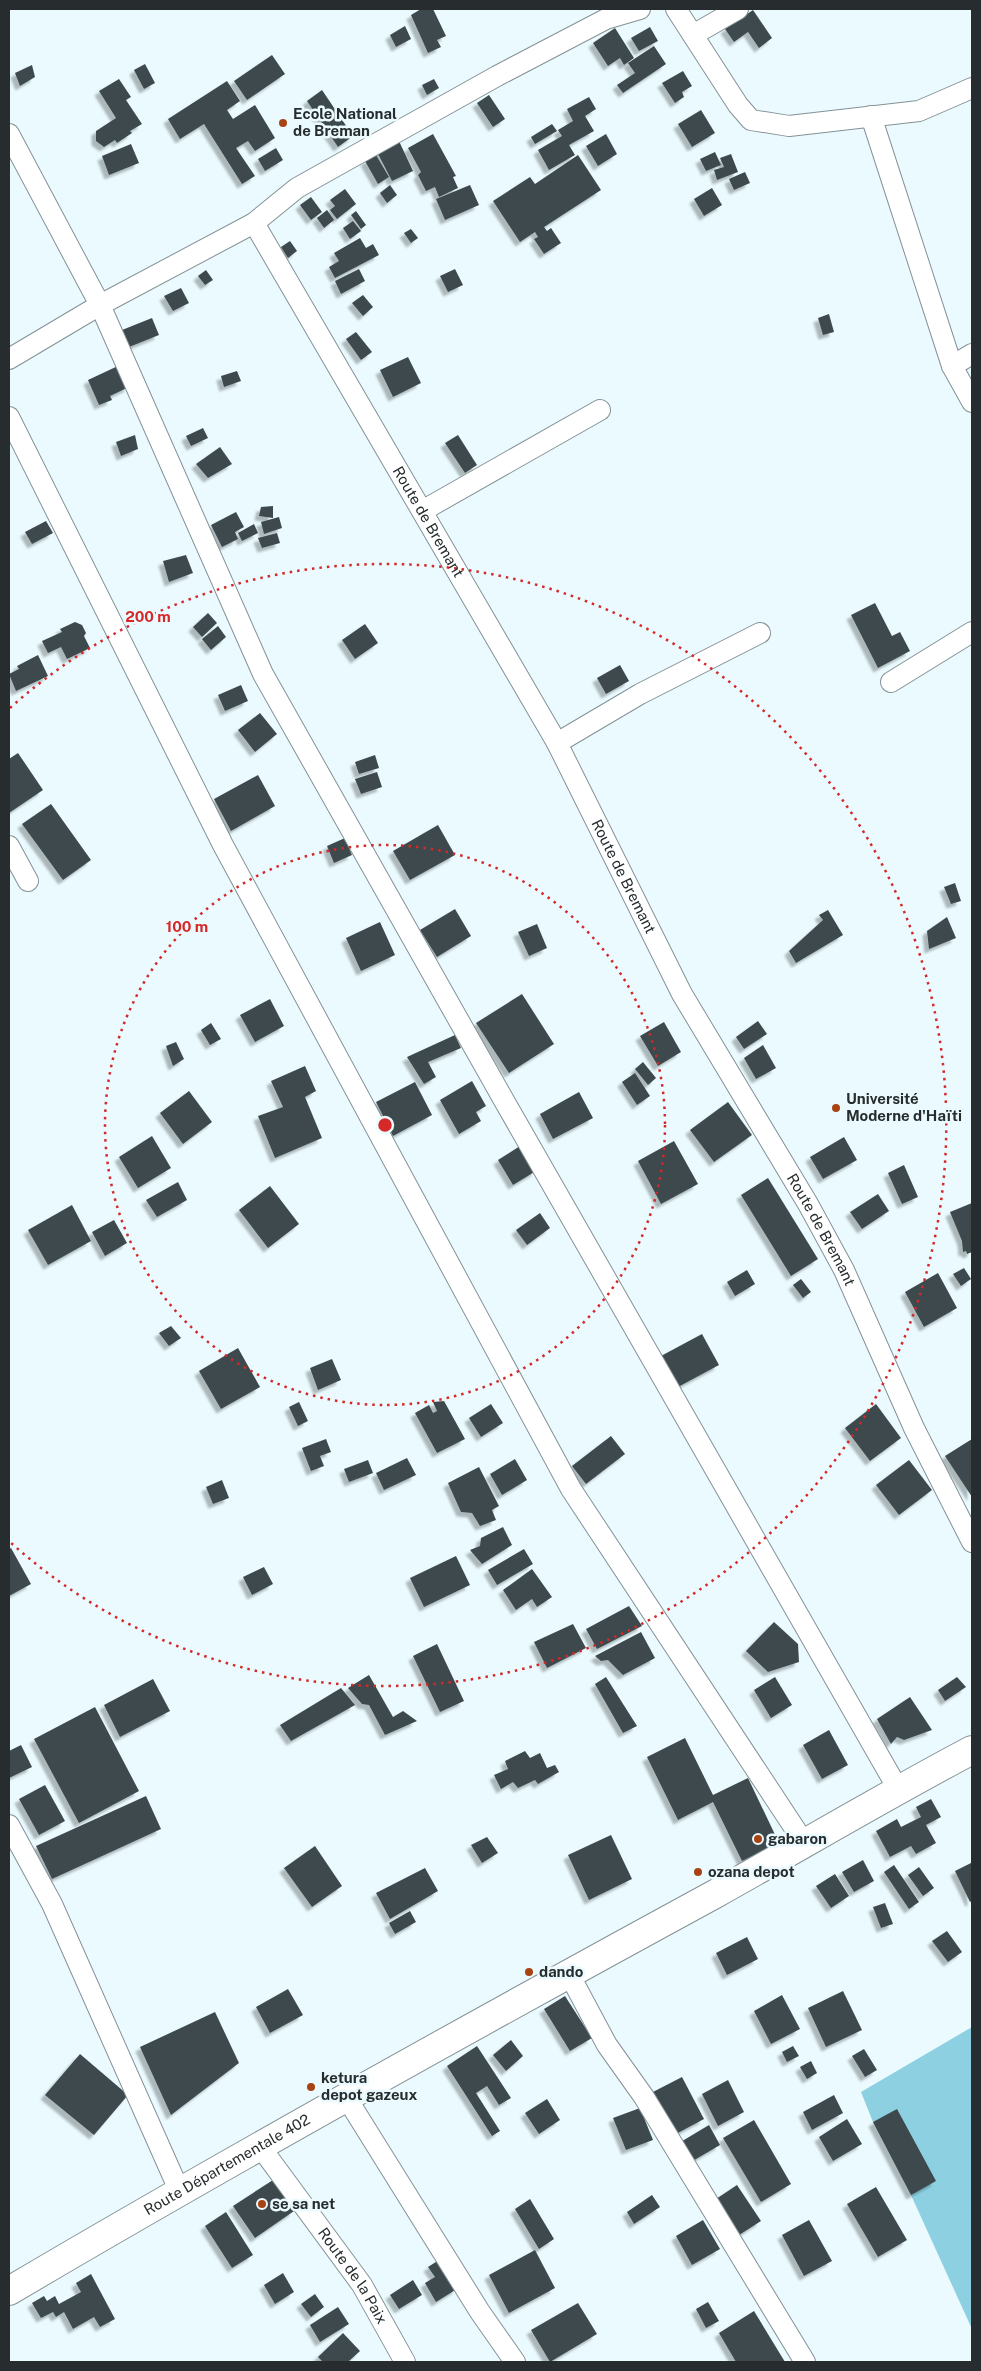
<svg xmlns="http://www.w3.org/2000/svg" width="981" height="2371" font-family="'Public Sans',sans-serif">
  <defs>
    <filter id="shadow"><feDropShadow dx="-4.5" dy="4.5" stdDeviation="1" flood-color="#0004"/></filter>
  </defs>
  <rect width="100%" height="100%" fill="#eafafe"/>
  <path fill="#8dd0e1" d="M972,2027V2329L911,2195L873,2122L861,2092Z"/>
  <g fill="#3d4a4e" filter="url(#shadow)">
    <path d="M421,9H433L446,36L437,40L441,47L428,53L411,15Z"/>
    <path d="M753,10L772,38L759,48L748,32L734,42L725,29Z"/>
    <path d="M405,26L411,39L396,47L390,35Z"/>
    <path d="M650,27L658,41L639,51L631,38Z"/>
    <path d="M615,28L634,58L624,65L620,58L608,66L593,43Z"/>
    <path d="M654,46L666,64L623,93L617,85L635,73L628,63Z"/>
    <path d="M272,55L285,74L247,100L234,81Z"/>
    <path d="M145,64L155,83L144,89L134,70Z"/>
    <path d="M32,65L35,77L20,86L15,73Z"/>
    <path d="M683,71L692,86L682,92L684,97L675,103L662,83Z"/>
    <path d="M119,79L131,97L126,100L142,124L130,131L132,133L117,143L115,140L104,147L96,141V131L116,118L99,91Z"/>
    <path d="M434,79L439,88L427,95L422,85Z"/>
    <path d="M227,81L240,101L227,110L233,119L255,105L275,138L255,151L248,141L236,148L255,176L242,184L204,124L180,139L168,119Z"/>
    <path d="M322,90L353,136L338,147L307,101Z"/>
    <path d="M489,95L505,119L493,127L477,103Z"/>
    <path d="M589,97L596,109L585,116L594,131L569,145L575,155L549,170L538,150L562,136L558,130L573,121L567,109Z"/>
    <path d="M701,110L715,133L692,147L678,124Z"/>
    <path d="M552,124L557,131L535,144L531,137Z"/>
    <path d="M433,134L456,176L453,177L458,188L439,197L435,187L426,191L418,175L421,172L408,148Z"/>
    <path d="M606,134L617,154L598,166L586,146Z"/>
    <path d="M398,139L413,171L392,181L376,150Z"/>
    <path d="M131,144L139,163L109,175L102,156Z"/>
    <path d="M276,148L283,160L265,171L258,159Z"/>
    <path d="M715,152L721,165L706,171L700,159Z"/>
    <path d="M731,154L738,172L717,180L714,170L724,167L720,158Z"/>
    <path d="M376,155L389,177L378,184L365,161Z"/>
    <path d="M578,155L601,190L544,227L547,231L551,228L561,243L544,254L534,239L538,237L535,232L520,242L493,201L530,177L535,184Z"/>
    <path d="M745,172L750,183L734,190L729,179Z"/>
    <path d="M390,185L397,195L387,203L380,193Z"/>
    <path d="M470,185L479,205L445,220L436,199Z"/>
    <path d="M712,188L722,205L704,216L694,199Z"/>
    <path d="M345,189L356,204L337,219L330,210L335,206L330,200Z"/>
    <path d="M311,197L322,212L311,220L300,205Z"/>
    <path d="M327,210L334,220L324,228L317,218Z"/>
    <path d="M356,211L366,225L361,229L351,215Z"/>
    <path d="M353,221L361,231L350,239L343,228Z"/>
    <path d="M411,229L418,238L411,243L404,233Z"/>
    <path d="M360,238L366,248L373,244L379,255L335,278L329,267L339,261L334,253Z"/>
    <path d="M290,241L297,251L288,258L281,247Z"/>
    <path d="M359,269L365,281L341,294L335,281Z"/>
    <path d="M455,269L463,285L448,292L440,276Z"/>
    <path d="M206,270L213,280L205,285L198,276Z"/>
    <path d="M181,288L189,303L173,311L164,296Z"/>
    <path d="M363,295L373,307L363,316L352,303Z"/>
    <path d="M829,314L834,332L823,335L818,318Z"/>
    <path d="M152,318L159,335L129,347L122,330Z"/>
    <path d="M356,332L372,352L361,360L346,339Z"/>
    <path d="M408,357L421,383L393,397L380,370Z"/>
    <path d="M120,365L129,387L110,396L112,400L99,405L88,380Z"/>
    <path d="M237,371L241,381L224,387L221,376Z"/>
    <path d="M203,428L208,438L191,446L186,436Z"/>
    <path d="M135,435L138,449L121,456L116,442Z"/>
    <path d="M458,435L477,465L465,473L445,443Z"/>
    <path d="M220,447L232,464L208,478L196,464Z"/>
    <path d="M273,506V518L259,516L261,507Z"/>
    <path d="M236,512L244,527L235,532L238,539L222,547L211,525Z"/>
    <path d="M279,517L282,528L264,534L261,522Z"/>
    <path d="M46,521L53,533L32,544L25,532Z"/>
    <path d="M254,524L258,533L242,541L238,533Z"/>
    <path d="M277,533L280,543L262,548L258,538Z"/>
    <path d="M186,555L193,573L169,582L163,561Z"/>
    <path d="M875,603L892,636L900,632L910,651L878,668L851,615Z"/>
    <path d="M208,613L217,623L202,637L193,627Z"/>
    <path d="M75,622L82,625L86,633L84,636L90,648L67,659L61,647L48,653L42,641L62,632L60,629Z"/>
    <path d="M365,624L378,643L355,659L342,640Z"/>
    <path d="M218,626L226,637L211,650L202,639Z"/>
    <path d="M38,655L48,676L16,691L9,674L19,669L17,666Z"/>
    <path d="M620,665L629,681L606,694L597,678Z"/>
    <path d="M241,685L248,701L225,711L218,695Z"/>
    <path d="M260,713L277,734L255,752L238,730Z"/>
    <path d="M18,753L43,790L9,813V759Z"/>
    <path d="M375,755L379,768L359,774L355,762Z"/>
    <path d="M377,772L382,787L361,794L355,779Z"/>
    <path d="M258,775L275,806L231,831L214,799Z"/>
    <path d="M51,804L91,860L63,880L22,824Z"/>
    <path d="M438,825L455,855L410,880L393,851Z"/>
    <path d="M345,838L352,855L334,863L327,846Z"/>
    <path d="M955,883L961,901L951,904L944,887Z"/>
    <path d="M455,909L471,936L437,957L420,930Z"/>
    <path d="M828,910L843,935L796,963L789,951L823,920L819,915Z"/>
    <path d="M947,917L956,938L929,949L927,931Z"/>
    <path d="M380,922L395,955L361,971L346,938Z"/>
    <path d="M537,924L547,948L529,956L518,932Z"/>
    <path d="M522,994L554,1044L509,1073L476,1023Z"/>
    <path d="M270,999L284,1026L255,1042L240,1015Z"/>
    <path d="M758,1021L767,1034L744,1049L736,1037Z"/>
    <path d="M664,1022L681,1052L658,1066L640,1036Z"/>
    <path d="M211,1023L221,1039L210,1045L201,1030Z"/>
    <path d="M455,1035L461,1048L428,1062L436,1077L424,1084L407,1057Z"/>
    <path d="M176,1042L184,1059L173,1066L166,1046Z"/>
    <path d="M763,1045L776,1068L756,1079L744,1058Z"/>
    <path d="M643,1062L656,1078L648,1085L635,1069Z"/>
    <path d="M305,1066L316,1091L305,1097L322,1138L275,1158L258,1116L283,1107L271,1081Z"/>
    <path d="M635,1073L650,1096L637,1105L622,1082Z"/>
    <path d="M472,1081L486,1106L476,1112L481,1121L459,1134L440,1100Z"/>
    <path d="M415,1082L432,1115L393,1136L376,1102Z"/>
    <path d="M189,1091L212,1122L183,1144L160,1113Z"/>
    <path d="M579,1092L593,1118L553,1139L540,1114Z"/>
    <path d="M728,1102L752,1135L714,1162L690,1130Z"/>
    <path d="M152,1136L171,1168L138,1188L119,1157Z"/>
    <path d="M844,1137L857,1160L823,1179L810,1157Z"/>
    <path d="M674,1141L698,1184L661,1204L638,1161Z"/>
    <path d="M520,1146L536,1171L513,1185L498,1160Z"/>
    <path d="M904,1165L918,1197L902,1204L888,1173Z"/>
    <path d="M768,1178L818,1259L791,1276L741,1195Z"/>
    <path d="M178,1182L187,1200L157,1217L146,1200Z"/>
    <path d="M270,1186L299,1224L268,1248L239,1210Z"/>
    <path d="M878,1194L889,1211L862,1229L850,1212Z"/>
    <path d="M972,1203V1252L967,1254L966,1251L963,1252L962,1241L950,1212Z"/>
    <path d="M72,1205L91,1241L48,1265L28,1230Z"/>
    <path d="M540,1213L550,1228L527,1245L516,1230Z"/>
    <path d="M114,1220L127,1243L105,1256L92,1232Z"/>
    <path d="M964,1268L971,1279L961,1286L953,1274Z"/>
    <path d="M747,1270L755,1284L735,1296L727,1282Z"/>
    <path d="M938,1273L957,1308L924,1327L905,1292Z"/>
    <path d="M801,1279L811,1292L803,1298L793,1285Z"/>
    <path d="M171,1326L181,1338L169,1346L159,1333Z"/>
    <path d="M702,1334L719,1365L678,1387L661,1356Z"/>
    <path d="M238,1348L260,1387L221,1409L199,1371Z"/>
    <path d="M332,1359L341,1380L318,1390L310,1368Z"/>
    <path d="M444,1401L465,1439L437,1453L415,1413L429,1405L433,1413L437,1411L433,1402Z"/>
    <path d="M299,1402L308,1421L298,1426L289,1407Z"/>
    <path d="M491,1404L503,1423L481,1437L469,1418Z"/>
    <path d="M876,1404L901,1438L870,1461L845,1428Z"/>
    <path d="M611,1436L625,1454L586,1484L572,1466Z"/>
    <path d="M326,1439L331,1452L320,1456L324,1466L311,1471L302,1448Z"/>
    <path d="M972,1439V1497L945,1456Z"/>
    <path d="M407,1458L416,1475L384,1490L376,1473Z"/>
    <path d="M515,1459L527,1480L502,1495L490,1474Z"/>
    <path d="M368,1460L373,1473L349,1482L344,1469Z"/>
    <path d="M909,1460L932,1490L899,1515L876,1485Z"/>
    <path d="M479,1467L499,1506L492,1510L496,1520L480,1526L472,1513L461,1512L448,1483Z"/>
    <path d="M222,1480L229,1498L213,1504L206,1487Z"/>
    <path d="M503,1527L512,1545L482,1564L470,1550L480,1546L481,1538Z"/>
    <path d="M11,1548L31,1584L9,1596V1549Z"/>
    <path d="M524,1549L533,1564L497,1585L488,1570Z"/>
    <path d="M456,1556L470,1585L424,1607L410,1578Z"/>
    <path d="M264,1567L273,1584L252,1595L243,1577Z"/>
    <path d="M532,1569L552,1597L537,1607L532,1599L516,1610L503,1590Z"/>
    <path d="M629,1606L642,1626L597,1649L586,1629Z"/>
    <path d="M774,1622L798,1644L799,1662L768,1672L746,1651Z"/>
    <path d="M573,1624L586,1648L547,1668L534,1642Z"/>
    <path d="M641,1632L655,1658L623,1675L608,1660L601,1661L595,1656Z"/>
    <path d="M437,1644L464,1701L440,1712L413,1656Z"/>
    <path d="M369,1675L393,1717L403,1711L417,1721L385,1735L369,1705L362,1704L348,1688Z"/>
    <path d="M606,1677L637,1726L623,1733L595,1684Z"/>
    <path d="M775,1677L792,1705L771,1718L754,1690Z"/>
    <path d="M957,1677L966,1687L945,1701L938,1690Z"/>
    <path d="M153,1679L170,1711L120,1737L104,1705Z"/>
    <path d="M341,1688L355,1705L291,1741L280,1725Z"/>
    <path d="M910,1697L932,1730L904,1740L897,1737L891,1744L877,1719Z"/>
    <path d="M95,1707L139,1791L79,1823L34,1739Z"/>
    <path d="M829,1730L848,1765L822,1779L803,1745Z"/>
    <path d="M685,1738L713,1795L748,1778L779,1843L742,1861L713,1802L678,1820L647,1757Z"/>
    <path d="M21,1745L32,1767L9,1778V1751Z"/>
    <path d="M525,1751L530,1758L540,1753L547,1768L555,1765L559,1772L538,1784L535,1780L518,1788L513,1782L501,1789L494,1775L508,1769L505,1761Z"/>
    <path d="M45,1785L65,1821L39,1835L19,1799Z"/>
    <path d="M146,1796L161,1829L52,1879L36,1846Z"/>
    <path d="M931,1799L941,1817L926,1825L936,1843L916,1854L911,1846L890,1857L876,1831L897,1819L901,1827L921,1817L916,1807Z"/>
    <path d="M611,1835L632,1879L589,1900L568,1855Z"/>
    <path d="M487,1837L498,1853L482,1863L471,1845Z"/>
    <path d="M315,1846L342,1886L312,1907L284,1868Z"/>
    <path d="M863,1860L874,1881L854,1892L842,1872Z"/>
    <path d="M971,1863L972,1901L970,1902L955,1871Z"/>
    <path d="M894,1865L919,1902L909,1909L884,1872Z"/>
    <path d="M919,1867L934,1888L923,1896L908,1875Z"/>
    <path d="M425,1868L438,1891L390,1919L376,1893Z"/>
    <path d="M835,1874L849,1896L831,1908L816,1886Z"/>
    <path d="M885,1903L893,1924L881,1928L873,1907Z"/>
    <path d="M410,1911L416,1922L395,1934L389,1923Z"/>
    <path d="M947,1931L962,1952L948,1962L932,1941Z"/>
    <path d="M747,1937L758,1959L727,1975L716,1953Z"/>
    <path d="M288,1989L303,2015L270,2033L256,2007Z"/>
    <path d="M843,1991L862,2030L826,2047L808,2008Z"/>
    <path d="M782,1995L800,2029L771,2044L754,2011Z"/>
    <path d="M565,1996L592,2038L570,2051L544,2009Z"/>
    <path d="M215,2012L239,2063L171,2115L140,2047Z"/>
    <path d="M511,2040L523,2056L506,2071L493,2055Z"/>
    <path d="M477,2046L511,2098L499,2105L487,2086L476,2093L500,2131L492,2136L447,2066Z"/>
    <path d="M793,2046L799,2056L787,2062L782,2052Z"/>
    <path d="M864,2049L877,2070L865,2077L852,2056Z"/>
    <path d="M80,2054L128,2095L94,2135L45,2095Z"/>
    <path d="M811,2061L817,2073L807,2079L800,2067Z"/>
    <path d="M682,2077L704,2119L674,2135L651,2093Z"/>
    <path d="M728,2080L744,2112L718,2126L702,2094Z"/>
    <path d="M834,2095L843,2113L812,2130L803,2112Z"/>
    <path d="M547,2099L560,2120L539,2134L525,2113Z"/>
    <path d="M640,2108L653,2140L626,2150L613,2118Z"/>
    <path d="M897,2109L936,2181L911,2195L873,2122Z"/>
    <path d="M847,2119L862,2144L833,2161L819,2137Z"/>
    <path d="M754,2120L791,2184L761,2202L723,2138Z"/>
    <path d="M709,2125L720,2145L691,2162L679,2143Z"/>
    <path d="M273,2180L294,2211L255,2238L233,2206Z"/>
    <path d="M737,2185L761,2221L736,2237L713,2201Z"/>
    <path d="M876,2187L907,2240L878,2257L847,2204Z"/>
    <path d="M652,2195L660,2207L634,2224L627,2212Z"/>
    <path d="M530,2199L554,2239L539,2249L515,2209Z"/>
    <path d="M226,2212L253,2255L232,2268L205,2226Z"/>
    <path d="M703,2220L720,2249L692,2265L676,2236Z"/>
    <path d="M809,2220L832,2261L804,2276L782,2235Z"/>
    <path d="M535,2250L555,2288L509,2313L489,2275Z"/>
    <path d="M439,2260L457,2289L436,2302L425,2283L435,2277L428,2267Z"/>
    <path d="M283,2273L294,2292L275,2304L264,2285Z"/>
    <path d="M91,2274L115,2319L100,2327L94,2317L73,2329L64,2312L56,2317L53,2312L41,2318L32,2303L44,2296L47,2301L55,2296L59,2304L81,2292L76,2283Z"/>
    <path d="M413,2280L422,2295L399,2309L390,2295Z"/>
    <path d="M315,2294L324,2307L311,2317L301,2304Z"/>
    <path d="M708,2302L719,2321L706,2328L696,2309Z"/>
    <path d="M578,2303L597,2334L550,2362L531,2330Z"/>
    <path d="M338,2307L349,2324L320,2342L310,2325Z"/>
    <path d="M754,2311L785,2362H736L719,2333Z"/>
    <path d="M343,2333L360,2351L348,2362H323L318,2357Z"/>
  </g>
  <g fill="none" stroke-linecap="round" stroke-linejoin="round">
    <defs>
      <g id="minor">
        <path d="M676,9L738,105L751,120L789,126L919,111L972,88"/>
        <path d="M693,35L738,9"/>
        <path d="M871,116L952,366L972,402"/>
        <path d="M9,134L100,305L263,674L506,1104L898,1789"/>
        <path id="s1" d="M254,223L557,743L682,994L808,1204L844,1270L914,1428L972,1542"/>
        <path d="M9,359L100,305L254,223L297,188L497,76L606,19L640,9"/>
        <path d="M952,366L972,354"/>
        <path d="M9,417L223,845L571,1489L805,1844"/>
        <path d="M422,511L600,410"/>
        <path d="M891,682L972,632"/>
        <path d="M557,743L640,694L760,633"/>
        <path d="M9,846L28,881"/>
        <path d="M9,1825L52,1904L179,2190"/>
        <path d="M569,1974L607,2045L644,2097L805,2362"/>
        <path d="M346,2097L480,2312L515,2362"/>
        <path id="s2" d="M259,2145L362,2285L405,2362"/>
      </g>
      <g id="secondary">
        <path id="s3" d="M9,2291C241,2154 478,2023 715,1894C801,1846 885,1796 972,1750"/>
      </g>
    </defs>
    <use href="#minor" stroke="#849296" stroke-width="22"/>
    <use href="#secondary" stroke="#849296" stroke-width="30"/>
    <use href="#minor" stroke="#fff" stroke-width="20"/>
    <use href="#secondary" stroke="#fff" stroke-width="28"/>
  </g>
  <g fill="none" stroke="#d62828" stroke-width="2.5" stroke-dasharray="2.5 5">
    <circle cx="385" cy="1125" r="280"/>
    <path d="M10 708A561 561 0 1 1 10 1542"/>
  </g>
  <g fill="#a84413" stroke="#eafafe" stroke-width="2">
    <circle cx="283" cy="123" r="5"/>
    <circle cx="836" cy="1108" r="5"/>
    <circle cx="758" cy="1839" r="5"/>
    <circle cx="698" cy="1872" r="5"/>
    <circle cx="529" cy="1972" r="5"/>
    <circle cx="311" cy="2087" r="5"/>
    <circle cx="262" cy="2204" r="5"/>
  </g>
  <g text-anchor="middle" stroke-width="5" stroke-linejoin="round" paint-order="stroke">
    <g font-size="15" font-weight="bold" fill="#272d2f" stroke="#eafafe" text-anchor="start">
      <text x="293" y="119">Ecole National<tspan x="293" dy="17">de Breman</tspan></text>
      <text x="846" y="1104">Université<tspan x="846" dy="17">Moderne d'Haïti</tspan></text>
      <text x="768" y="1844">gabaron</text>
      <text x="708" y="1877">ozana depot</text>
      <text x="539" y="1977">dando</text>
      <text x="321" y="2083">ketura<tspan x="321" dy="17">depot gazeux</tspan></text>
      <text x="272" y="2209">se sa net</text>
    </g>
    <g font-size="15" fill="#272d2f" stroke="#eafafe">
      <text dy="5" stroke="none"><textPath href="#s1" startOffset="346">Route de Bremant</textPath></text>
      <text dy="5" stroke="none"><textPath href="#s1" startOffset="751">Route de Bremant</textPath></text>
      <text dy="5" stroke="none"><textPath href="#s1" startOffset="1156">Route de Bremant</textPath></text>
      <text dy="5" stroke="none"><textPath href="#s3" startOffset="252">Route Départementale 402</textPath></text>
      <text dy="5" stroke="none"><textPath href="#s2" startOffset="161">Route de la Paix</textPath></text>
    </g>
  </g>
  <circle cx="385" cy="1125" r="8" fill="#d62828" stroke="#eafafe" stroke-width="2.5"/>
  <g font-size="15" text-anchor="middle" font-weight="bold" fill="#d62828" stroke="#eafafe" stroke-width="5" stroke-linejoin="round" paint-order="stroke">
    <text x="148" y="622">200 m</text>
    <text x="187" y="932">100 m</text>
  </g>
  <rect width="981" height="2371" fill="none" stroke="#272d2f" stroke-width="20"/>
</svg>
